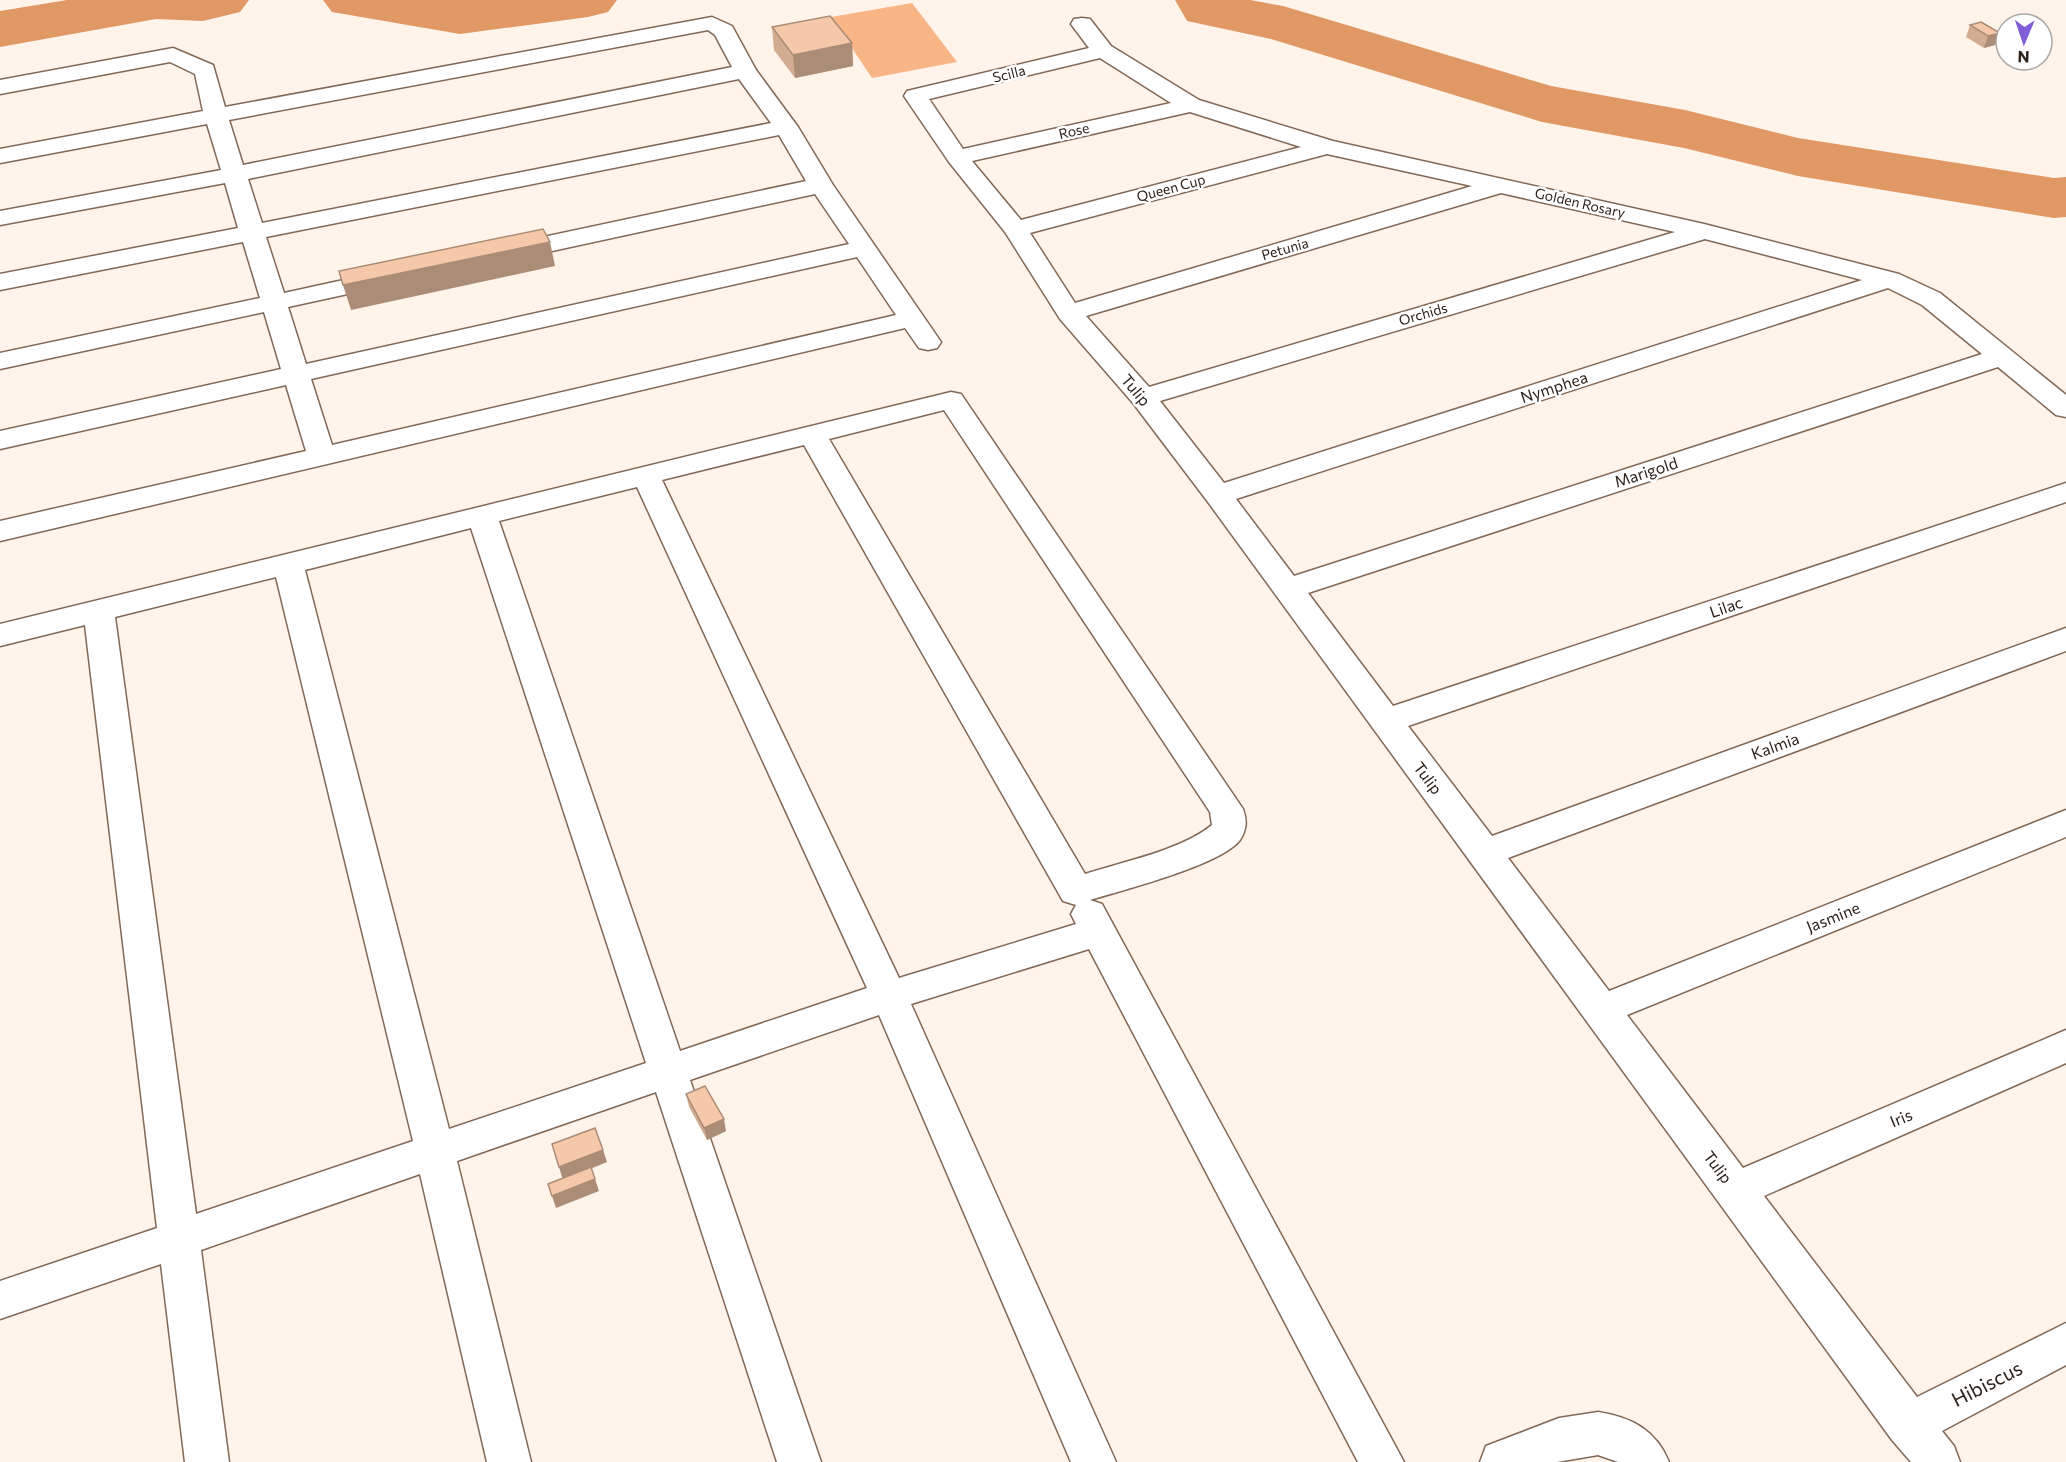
<svg xmlns="http://www.w3.org/2000/svg" width="2066" height="1462" font-family="Commissioner,sans-serif">
  <rect width="100%" height="100%" fill="#fff3ea"/>
  <path fill="#f8b586" d="M912,3L957,62L872,78L831,17Z"/>
  <g fill="none" stroke-linecap="round" stroke-linejoin="round">
    <g fill="#e09864" fill-rule="evenodd">
      <path d="M67,0H249L240,12L203,21L156,19L0,47V11Z"/>
      <path d="M323,0H617L608,12L588,17L460,34L332,12Z"/>
      <path d="M1175,0H1250L1283,6L1551,86L1685,110L1798,138L2054,178L2066,177V217L2054,218L1798,176L1684,148L1542,122L1271,39L1187,21Z"/>
    </g>
    <defs>
      <g id="minor">
        <path d="M712,17L732,26L756,70L798,127L833,185L941,342L937,348L928,350L919,348L905,328L0,541V521L306,451L286,385L0,449V431L281,369L264,312L0,369V353L260,298L243,242L0,290V274L238,228L225,183L0,225V211L221,170L207,124L0,163V149L203,111L195,74L170,62L0,94V80L173,48L213,65L225,107ZM708,30L715,35L732,67L243,165L229,120ZM739,79L771,123L262,223L248,179ZM779,135L806,181L506,245L497,248L493,253L497,258L506,261L815,194L849,244L306,364L288,307L398,283L402,278L398,273L389,270L284,293L266,237ZM857,257L896,315L332,445L311,379Z"/>
        <path d="M1082,18L1090,19L1111,46L1199,100L1333,141L1704,224L1899,274L1940,293L2066,395V417L2056,415L1998,367L1308,593L1393,706L2066,483V502L1408,726L1492,836L2066,628V651L1508,858L1609,991L2066,810V837L1627,1015L1743,1168L2066,1030V1063L1764,1196L1917,1397L2066,1323V1365L1942,1431L1954,1446L1960,1462H1911L1892,1440L1208,502L1133,403L1060,319L1005,232L949,162L904,96L907,91L1089,48L1071,24L1074,19ZM1100,58L1171,103L963,149L929,99ZM1190,112L1301,147L1021,220L972,161ZM1327,154L1472,186L1075,303L1030,233ZM1501,193L1675,232L1149,387L1086,316ZM1705,239L1862,280L1224,483L1160,401ZM1888,288L1922,305L1982,354L1294,576L1236,499Z"/>
        <path d="M951,392L961,394L1243,809C1247,820 1247,829 1240,840C1221,865 1123,890 1090,900L1102,904L1404,1462H1358L1089,949L911,1004L1116,1462H1071L879,1015L690,1080L821,1462H777L656,1092L457,1161L531,1462H487L420,1174L201,1250L229,1462H185L161,1264L0,1319V1281L157,1228L85,625L0,646V624ZM944,410L1210,812L1212,825C1182,850 1122,862 1085,874L829,439ZM804,445L1063,901L1076,905L1071,914L1076,924L899,978L662,480ZM637,487L867,988L680,1051L499,521ZM471,528L646,1063L449,1129L305,570ZM276,577L413,1141L196,1214L115,617Z"/>
        <path d="M1598,1412C1631,1417 1656,1430 1669,1462H1618L1598,1455L1557,1462H1480L1486,1446L1559,1418Z"/>
      </g>
    </defs>
    <use href="#minor" stroke="#826856" stroke-width="3"/>
    <use href="#minor" fill="#fff" fill-rule="evenodd"/>
  </g>
  <g fill="#d2ac91">
    <path d="M1970,25L2000,33L1995,45L1984,48L1966,37Z"/>
    <path d="M772,27L852,43L853,66L795,78L774,50Z"/>
    <path d="M686,1094L726,1131L707,1140L689,1107Z"/>
  </g>
  <g fill="#ab8c76">
    <path d="M2000,33L1995,45L1984,48L1988,36Z"/>
    <path d="M852,43L853,66L795,78L793,55Z"/>
    <path d="M550,242L555,266L351,310L343,285Z"/>
    <path d="M724,1119L726,1131L707,1140L704,1128Z"/>
    <path d="M603,1150L607,1162L563,1180L559,1167Z"/>
    <path d="M595,1179L599,1191L556,1208L552,1196Z"/>
  </g>
  <g fill="#f4c8a9" stroke="#ab8c76" stroke-width="1.5">
    <path d="M830,16L852,43L793,55L772,27Z"/>
    <path d="M1981,22L2000,33L1988,36L1970,25Z"/>
    <path d="M543,229L550,242L343,285L339,271Z"/>
    <path d="M705,1086L724,1119L704,1128L686,1094Z"/>
    <path d="M595,1128L603,1150L559,1167L552,1144Z"/>
    <path d="M591,1167L595,1179L552,1196L548,1184Z"/>
  </g>
  <g text-anchor="middle" stroke-width="5" stroke-linejoin="round" paint-order="stroke">
    <g font-size="14" fill="#2c221a" stroke="#fff">
      <text transform="translate(1009 74) rotate(-14)" y="5">Scilla</text>
      <text transform="translate(1074 131) rotate(-13)" y="5">Rose</text>
      <text transform="translate(1171 188) rotate(-15)" y="5">Queen Cup</text>
      <text transform="translate(1580 203) rotate(13)" y="5">Golden Rosary</text>
      <text transform="translate(1285 249) rotate(-16)" y="5">Petunia</text>
      <text transform="translate(1423 314) rotate(-16)" y="5">Orchids</text>
    </g>
    <g font-size="16" fill="#2c221a" stroke="#fff">
      <text transform="translate(1554 387) rotate(-18)" y="6">Nymphea</text>
      <text transform="translate(1136 390) rotate(50)" y="6">Tulip</text>
      <text transform="translate(1646 472) rotate(-18)" y="6">Marigold</text>
      <text transform="translate(1726 607) rotate(-19)" y="6">Lilac</text>
      <text transform="translate(1775 746) rotate(-20)" y="6">Kalmia</text>
      <text transform="translate(1428 778) rotate(53)" y="6">Tulip</text>
      <text transform="translate(1833 917) rotate(-22)" y="6">Jasmine</text>
      <text transform="translate(1901 1118) rotate(-23)" y="6">Iris</text>
      <text transform="translate(1718 1167) rotate(53)" y="6">Tulip</text>
    </g>
    <g font-size="20" fill="#2c221a" stroke="#fff">
      <text transform="translate(1987 1384) rotate(-27)" y="7">Hibiscus</text>
    </g>
  </g>
  <g transform="translate(2024 42) rotate(182)"><circle r="28" fill="#ffffff" stroke="#aba7a3" stroke-width="1.5"/>
  <path d="M0-4.5L10 22L0 15L-10 22Z" fill="#805ed8"/>
  <text y="-9" font-size="16" font-weight="bold" text-anchor="middle" fill="#2c221a">N</text>
  </g>
</svg>
